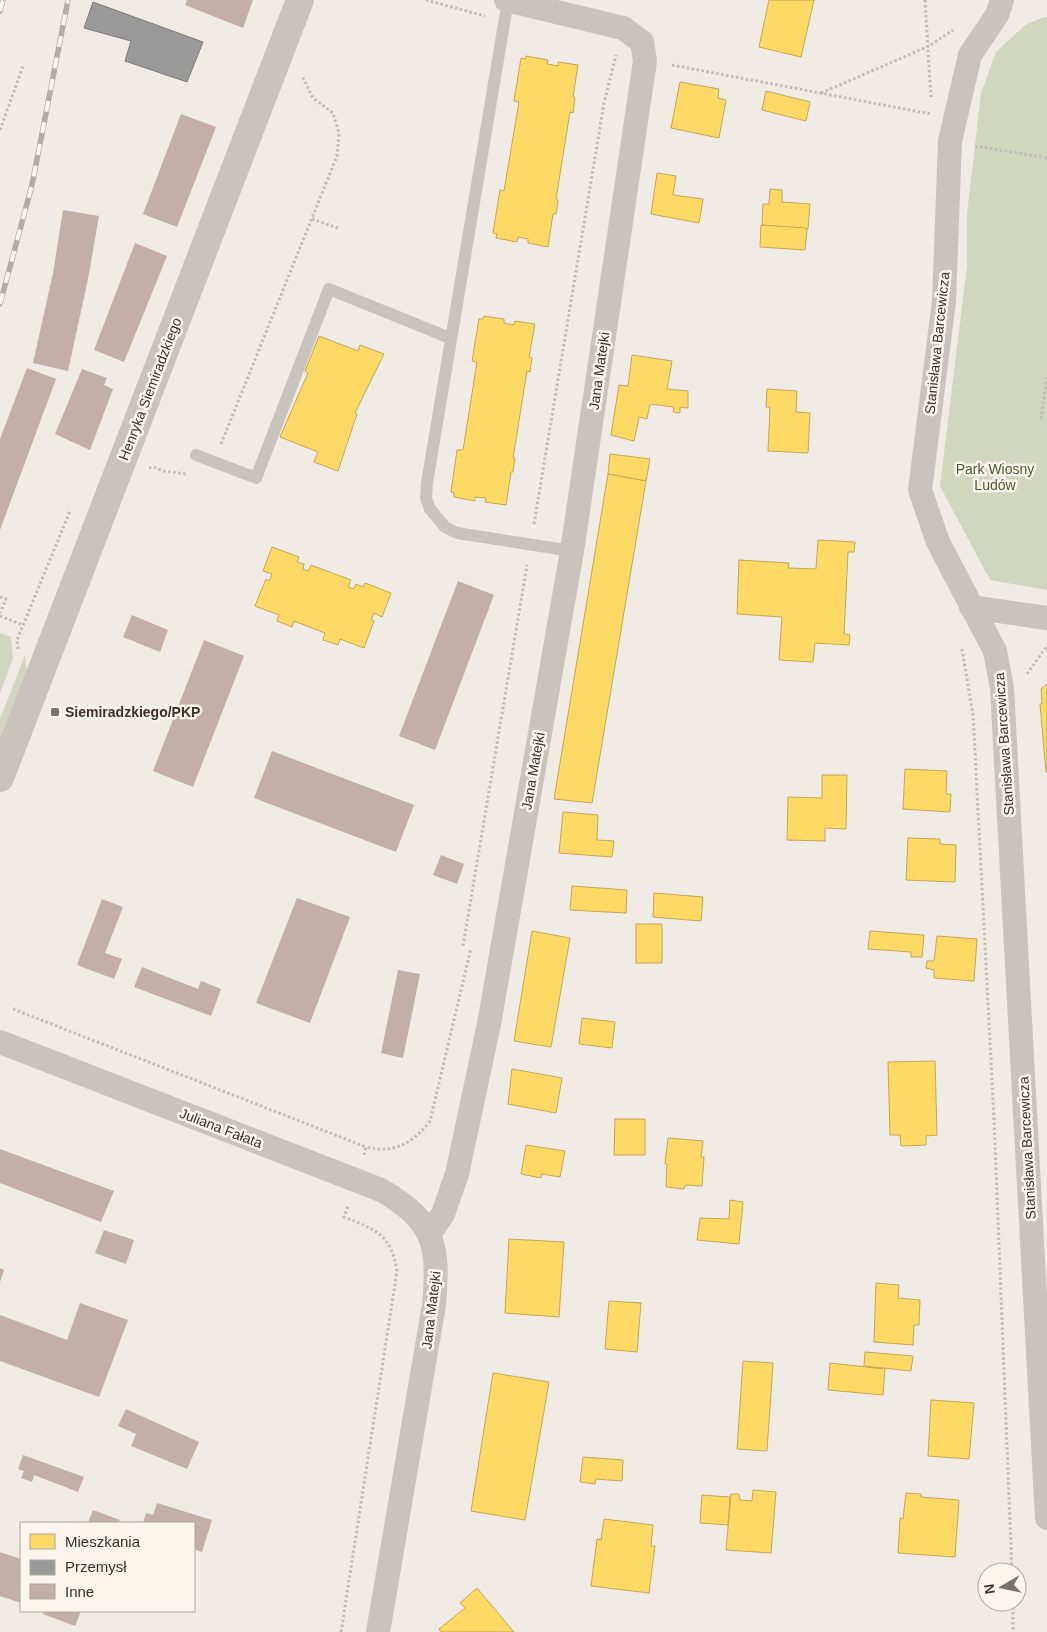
<svg xmlns="http://www.w3.org/2000/svg" width="1047" height="1632" font-family="Arial,sans-serif">
  <rect width="100%" height="100%" fill="#f0ebe5"/>
  <g fill="#d1d6bf">
    <path d="M1044,17H1047V590L990,580L940,486L967,266V214L981,93L996,52L1025,25Z"/>
    <path d="M0,633L11,637L13,659L0,693Z"/>
    <path d="M25,655L27,672L0,741V719Z"/>
  </g>
  <g fill="#ffd966" stroke="#c4a654">
    <path d="M769,0H814L801,57L759,47Z"/>
    <path d="M526,56L548,60L547,64L558,66V62L578,65L573,97L575,98L573,113L570,112L556,199L558,200L556,214H553L548,247L528,243V239L518,237L517,242L496,238L497,234L493,233L500,190L504,191L519,102L514,101L521,58L526,59Z"/>
    <path d="M680,82L719,89L718,98L726,100L719,138L671,128Z"/>
    <path d="M766,91L810,102L806,121L762,110Z"/>
    <path d="M657,173L676,176L673,195L703,199L699,223L651,214Z"/>
    <path d="M770,189L782,190V202L810,204L808,229L762,225L763,204H769Z"/>
    <path d="M761,225L807,228L805,250L760,247Z"/>
    <path d="M484,316L504,319V323L514,325L515,321L535,324L529,357L532,358L530,372L527,371L513,458H515L513,472H511L506,505L485,502L486,498L475,497V501L454,497V493L451,492L457,450H463L477,362L472,361L479,319H483Z"/>
    <path d="M319,336L358,351L360,345L384,354L355,413L357,414L338,471L314,462L318,452L280,437L308,373L305,371Z"/>
    <path d="M632,355L672,361L667,389L688,391V408L680,407V413L673,412L674,407L650,404L647,419L639,417L634,441L611,435L619,385L628,386Z"/>
    <path d="M767,389L797,391L796,412L810,413L808,453L768,451L770,407H766Z"/>
    <path d="M610,454L650,459L646,481L608,474Z"/>
    <path d="M608,474L646,481L592,803L554,799Z"/>
    <path d="M818,540L855,542L854,552H848L844,634L850,635L849,645L815,643L813,662L779,660L782,617L737,614L739,560L789,563L788,568L816,569Z"/>
    <path d="M272,547L299,557L297,562L304,564L303,569L308,571L311,565L351,580L348,587L354,589L356,584L363,587L365,583L391,593L382,617L374,613L371,620L374,621L364,648L340,639L338,645L323,640L325,633L294,621L292,627L277,621L279,615L255,606L266,579L269,581L272,574L263,571Z"/>
    <path d="M1047,684V772H1046L1040,704H1042L1041,689Z"/>
    <path d="M905,769L947,771L946,794H951L950,812L903,809Z"/>
    <path d="M822,775H847L846,829L825,828V841L787,840L788,797L822,798Z"/>
    <path d="M563,812L598,815L597,840L614,841L612,857L559,853Z"/>
    <path d="M908,838L940,839V844L956,845L955,882L906,880Z"/>
    <path d="M572,886L627,890L626,913L570,910Z"/>
    <path d="M654,893L703,897L701,921L653,917Z"/>
    <rect x="636" y="924" width="26" height="39"/>
    <path d="M532,931L570,938L551,1047L514,1041Z"/>
    <path d="M870,931L924,935L922,957H911V952L868,949Z"/>
    <path d="M937,936L977,939L974,981L934,978V970L926,968L927,961H934Z"/>
    <path d="M582,1018L615,1022L612,1048L579,1044Z"/>
    <path d="M935,1061L937,1135L926,1136V1145L901,1146L900,1135H890L888,1062Z"/>
    <path d="M512,1069L562,1078L556,1113L508,1104Z"/>
    <path d="M615,1119H645V1155H614Z"/>
    <path d="M668,1138L703,1141L701,1157H704L702,1186L685,1185L684,1189L666,1187L667,1164H665Z"/>
    <path d="M526,1145L565,1151L560,1177L542,1174L541,1178L521,1174Z"/>
    <path d="M730,1200L743,1202L739,1244L697,1240L700,1218L729,1219Z"/>
    <path d="M509,1239L564,1242L559,1317L505,1313Z"/>
    <path d="M876,1283L899,1285L898,1298L920,1300L919,1325H914L913,1345L874,1342Z"/>
    <path d="M609,1301L641,1303L637,1352L605,1349Z"/>
    <path d="M865,1352L913,1356L911,1371L864,1366Z"/>
    <path d="M743,1361L773,1363L767,1451L737,1449Z"/>
    <path d="M830,1363L885,1369L883,1395L828,1390Z"/>
    <path d="M493,1373L549,1382L525,1520L471,1511Z"/>
    <path d="M931,1400L974,1403L969,1459L928,1456Z"/>
    <path d="M583,1457L623,1460L622,1481L596,1479L595,1484L580,1482Z"/>
    <path d="M753,1490L776,1492L771,1553L726,1550L731,1494H739L740,1500L752,1501Z"/>
    <path d="M906,1493L921,1494V1497L959,1500L955,1557L898,1553L900,1518L903,1519Z"/>
    <path d="M702,1495L730,1497L728,1525L700,1523Z"/>
    <path d="M604,1519L653,1525L651,1546H655L649,1593L591,1586L597,1539L601,1540Z"/>
    <path d="M477,1588L514,1632H441L439,1629L465,1608L460,1603Z"/>
  </g>
  <path fill="#999" stroke="#7d7a78" d="M93,2L203,42L187,82L125,61L131,41L84,28Z"/>
  <g fill="#c3afa7">
    <path d="M187,0H253L243,28L185,5Z"/>
    <path d="M181,114L216,127L177,227L143,214Z"/>
    <path d="M63,210L99,216L88,279L68,371L33,363L53,273Z"/>
    <path d="M135,243L167,256L124,362L94,350Z"/>
    <path d="M27,368L56,379L0,530V439Z"/>
    <path d="M82,369L107,378L104,385L113,389L90,450L55,434Z"/>
    <path d="M458,581L494,595L435,750L399,736Z"/>
    <path d="M132,615L168,630L160,652L123,637Z"/>
    <path d="M204,640L244,656L193,787L153,771Z"/>
    <path d="M272,751L414,805L396,852L254,798Z"/>
    <path d="M441,855L464,864L457,884L433,875Z"/>
    <path d="M297,898L350,917L310,1023L256,1003Z"/>
    <path d="M102,899L123,907L105,953L122,959L114,979L77,965Z"/>
    <path d="M142,967L198,989L201,981L221,989L211,1016L134,987Z"/>
    <path d="M398,970L420,974L403,1058L381,1053Z"/>
    <path d="M0,1149L114,1191L101,1222L0,1183Z"/>
    <path d="M104,1230L134,1240L126,1264L95,1253Z"/>
    <path d="M0,1268L4,1270L0,1282Z"/>
    <path d="M80,1303L128,1320L99,1397L0,1361V1315L67,1340Z"/>
    <path d="M126,1409L199,1442L187,1469L131,1446L136,1434L118,1426Z"/>
    <path d="M23,1455L84,1477L78,1492L34,1475L32,1482L21,1478L24,1471L18,1469Z"/>
    <path d="M157,1503L212,1520L202,1552L194,1549V1523H143L146,1513L153,1515Z"/>
    <path d="M93,1510L120,1520L118,1523H88Z"/>
    <path d="M0,1552L21,1559V1603L0,1596Z"/>
    <path d="M44,1611H81L75,1626L43,1614Z"/>
  </g>
  <g fill="none" stroke-linecap="round" stroke-linejoin="round">
    <g stroke="#c2bbb6" stroke-width="3" stroke-dasharray="2.5 2.5" stroke-linecap="butt">
      <path d="M426,0L485,16"/>
      <path d="M925,0L931,97"/>
      <path d="M672,65L931,114"/>
      <path d="M821,93L929,46L953,30"/>
      <path d="M0,130L23,66"/>
      <path d="M975,146L1047,158"/>
      <path d="M312,219L338,228"/>
      <path d="M1041,419L1047,377"/>
      <path d="M221,444L337,156L339,133L333,113L313,98L302,76"/>
      <path d="M149,468L153,467L164,471L186,474"/>
      <path d="M534,524L604,103L616,55"/>
      <path d="M0,597L6,599L0,613"/>
      <path d="M0,616L23,625"/>
      <path d="M18,649L17,640L70,511"/>
      <path d="M962,649L973,715L975,752L994,1119L1012,1572"/>
      <path d="M1027,674L1047,646"/>
      <path d="M463,946L527,565"/>
      <path d="M13,1009L366,1147"/>
      <path d="M364,1155L366,1147C395,1154 413,1143 430,1121L471,948"/>
      <path d="M1013,1602V1632"/>
      <path d="M341,1632L397,1271C391,1234 376,1230 344,1217L348,1206"/>
    </g>
    <g stroke="#c9c3be" stroke-width="12">
      <path d="M508,0L427,483L426,498L430,509L445,527L457,533L572,551"/>
      <path d="M196,455L256,478L329,289L450,338"/>
    </g>
    <g stroke="#c9c3be" stroke-width="24">
      <path d="M1002,0L997,15L970,55L950,141L944,301L920,490L938,542L995,651L1002,688L1047,1518"/>
      <path d="M971,607L1047,618"/>
      <path d="M0,1042L381,1190C436,1222 439,1246 434,1305L378,1632"/>
      <path d="M429,1234L443,1214L457,1174L489,1024L572,551L645,61L642,42L623,28L506,0"/>
    </g>
    <path stroke="#c9c3be" stroke-width="28" d="M0,778L300,0"/>
    <defs>
      <g id="rail">
        <path d="M0,11L3,0"/>
        <path d="M0,304L32,185L68,0"/>
      </g>
    </defs>
    <use href="#rail" stroke="#b1aca8" stroke-width="5.5"/>
    <use href="#rail" stroke="#fbf5ee" stroke-width="4" stroke-dasharray="11" stroke-linecap="butt"/>
  </g>
  <rect fill="#7a716c" stroke="#fbf5ee" stroke-width="2" x="50" y="707" width="10" height="10" rx="2.5"/>
  <g text-anchor="middle" stroke-width="5" stroke-linejoin="round" paint-order="stroke">
    <g font-size="14" fill="#3b302b" stroke="#fbf5ee">
      <text transform="translate(937 343) rotate(-84)" y="5">Stanisława Barcewicza</text>
      <text transform="translate(599 371) rotate(-82)" y="5">Jana Matejki</text>
      <text transform="translate(150 389) rotate(-69)" y="5">Henryka Siemiradzkiego</text>
      <text transform="translate(1004 744) rotate(-94)" y="5">Stanisława Barcewicza</text>
      <text transform="translate(533 771) rotate(-80)" y="5">Jana Matejki</text>
      <text transform="translate(221 1128) rotate(21)" y="5">Juliana Fałata</text>
      <text transform="translate(1027 1148) rotate(-93)" y="5">Stanisława Barcewicza</text>
      <text transform="translate(431 1310) rotate(-83)" y="5">Jana Matejki</text>
    </g>
    <g font-size="14" fill="#4a5a2e" stroke="#fbf5ee">
      <text x="995" y="474">Park Wiosny<tspan x="995" dy="16">Ludów</tspan></text>
    </g>
    <g font-size="14" font-weight="bold" fill="#3b302b" stroke="#fbf5ee" text-anchor="start">
      <text x="65" y="717">Siemiradzkiego/PKP</text>
    </g>
  </g>
  <rect x="20" y="1522" width="175" height="90" fill="#fbf5ee" stroke="#aea6a0"/>
  <rect x="30" y="1534" width="25" height="15" fill="#ffd966" stroke="#aea6a0"/>
  <text x="65" y="1547" font-size="15" fill="#3b302b">Mieszkania</text>
  <rect x="30" y="1560" width="25" height="15" fill="#999999" stroke="#aea6a0"/>
  <text x="65" y="1572" font-size="15" fill="#3b302b">Przemysł</text>
  <rect x="30" y="1584" width="25" height="15" fill="#c3afa7" stroke="#aea6a0"/>
  <text x="65" y="1597" font-size="15" fill="#3b302b">Inne</text>
  <g transform="translate(1002 1587) rotate(261)"><circle r="24" fill="#fbf5ee" stroke="#aea6a0"/>
  <path d="M0-4L9 19L0 12L-9 19Z" fill="#7a716c"/>
  <text y="-8" font-size="14" font-weight="bold" text-anchor="middle" fill="#3b302b">N</text>
  </g>
</svg>
